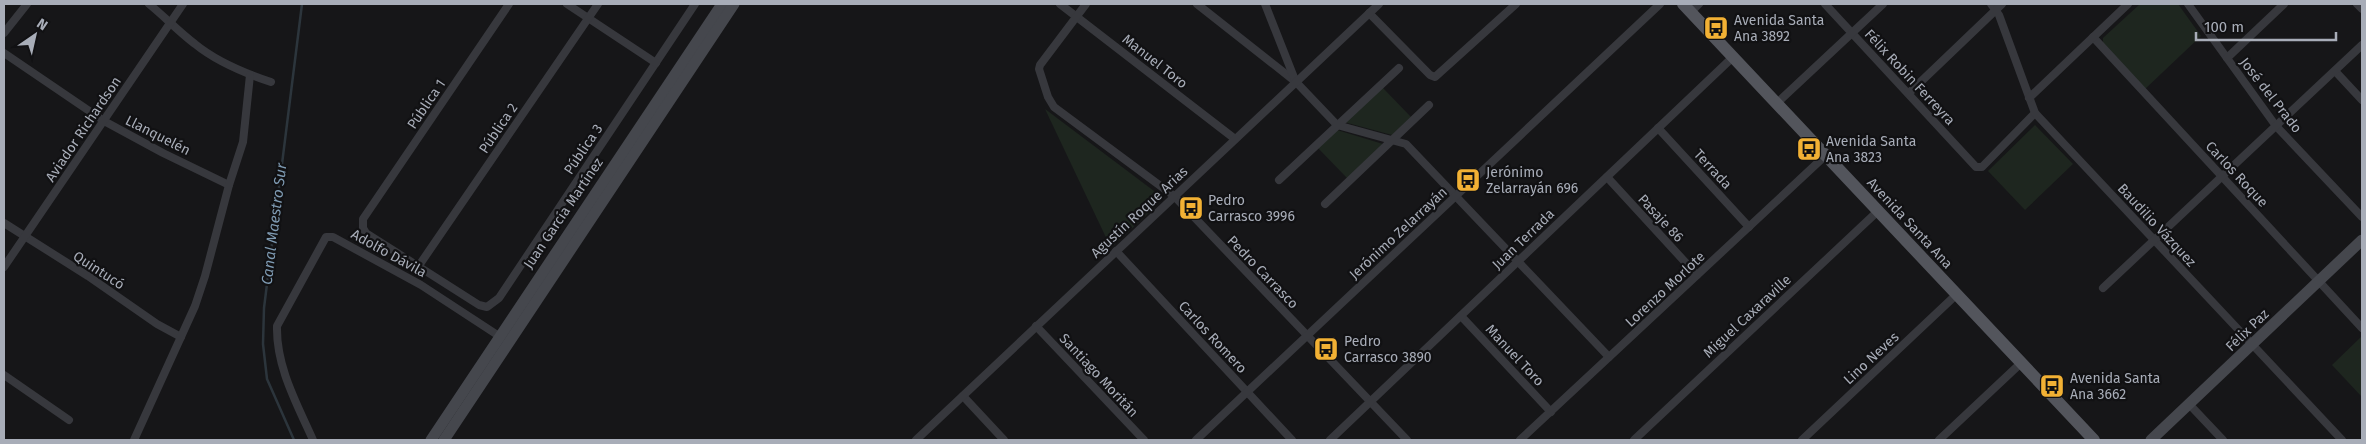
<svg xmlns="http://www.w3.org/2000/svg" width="2366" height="444" font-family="'Fira Sans',sans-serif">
  <rect width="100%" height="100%" fill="#161618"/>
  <g fill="#1e261f">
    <path d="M2140,4H2178L2201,36L2144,90L2103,45V38Z"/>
    <path d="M1382,87L1411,117L1392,135L1344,122Z"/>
    <path d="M1045,109L1158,194V204L1111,248Z"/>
    <path d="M2035,125L2073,164L2025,210L1988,171Z"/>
    <path d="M1337,130L1383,144L1347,178L1317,147Z"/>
    <path d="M2361,337L2362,338V397L2332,365Z"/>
  </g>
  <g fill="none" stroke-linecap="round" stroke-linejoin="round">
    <path stroke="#2c353c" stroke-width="2.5" d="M294,440L267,379L263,344L264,308L302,4"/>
    <g stroke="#37383d" stroke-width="8">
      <path d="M149,4C165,17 179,32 195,44C217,62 244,73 271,82"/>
      <path d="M509,4L363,219V228L366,233L479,305L487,307L499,298L695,4"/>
      <path d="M567,4L656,63"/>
      <path d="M1060,4L1235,139"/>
      <path d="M1086,4L1040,65L1039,69L1048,97L1054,107L1174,196L1407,440"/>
      <path d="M1197,4L1296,82L1337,125L1406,144L1609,357"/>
      <path d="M1265,4L1295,80"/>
      <path d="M1825,4L1976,167H1982L2035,113"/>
      <path d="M1991,4L1999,15L2035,113L2342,440"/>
      <path d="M2188,4L2276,126L2362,217"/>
      <path d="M2357,4L2362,9"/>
      <path d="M1691,12L1699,4"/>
      <path d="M1369,13L1430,75L1435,77L1516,4"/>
      <path d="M4,33L27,4"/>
      <path d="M2093,37L2362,328"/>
      <path d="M4,53L104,121L163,153L229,185"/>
      <path d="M2227,58L2284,4"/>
      <path d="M2335,71L2362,100"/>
      <path d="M1909,93L2002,4"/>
      <path d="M2029,98L2128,4"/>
      <path d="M1777,103L1883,4"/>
      <path d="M1658,128L1749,227"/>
      <path d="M1607,177L1697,275"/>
      <path d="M1279,180L1399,68"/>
      <path d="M1325,204L1429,105"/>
      <path d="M4,223L88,276L157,324L181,337"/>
      <path d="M1116,251L1292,440"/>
      <path d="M4,267L183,4"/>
      <path d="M418,267L598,4"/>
      <path d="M2103,288L2362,45"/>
      <path d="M1461,316L1551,412"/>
      <path d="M1036,326L1144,440"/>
      <path d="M4,375L69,420"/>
      <path d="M963,396L1004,440"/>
      <path d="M2189,404L2223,440"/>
      <path d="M134,440L195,306L205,276L229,185L243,142L250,75"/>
      <path d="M313,440C297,404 276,367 277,326L326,237H333L421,285L499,336"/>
      <path d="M916,440L1379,4"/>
      <path d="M1196,440L1660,4"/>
      <path d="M1330,440L1733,57"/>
      <path d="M1520,440L1826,155"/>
      <path d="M1634,440L1878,211"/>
      <path d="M1802,440L1957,294"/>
      <path d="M1939,440L2021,363"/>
    </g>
    <g stroke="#45474d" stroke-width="11">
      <path d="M431,440L722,4"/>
      <path d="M444,440L734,4"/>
      <path d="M2151,440L2362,240"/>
    </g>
    <path stroke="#53555c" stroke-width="12" d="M1683,4L2094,440"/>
  </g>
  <defs>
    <symbol id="bus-square" viewBox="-11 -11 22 22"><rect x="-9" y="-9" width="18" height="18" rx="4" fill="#f2b134" stroke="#111113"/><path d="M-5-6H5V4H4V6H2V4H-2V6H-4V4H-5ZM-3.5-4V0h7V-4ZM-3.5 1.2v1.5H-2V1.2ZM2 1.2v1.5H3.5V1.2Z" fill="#111"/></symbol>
  </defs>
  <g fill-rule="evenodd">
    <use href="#bus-square" x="1702" y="14" width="28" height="28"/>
    <use href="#bus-square" x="1795" y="135" width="28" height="28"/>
    <use href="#bus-square" x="1454" y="166" width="28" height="28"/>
    <use href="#bus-square" x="1177" y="194" width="28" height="28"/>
    <use href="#bus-square" x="1312" y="335" width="28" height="28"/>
    <use href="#bus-square" x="2038" y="372" width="28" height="28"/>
  </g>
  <g text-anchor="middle" stroke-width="4.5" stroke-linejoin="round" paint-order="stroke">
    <g font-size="14" fill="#a8adb8" stroke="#111113" text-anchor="start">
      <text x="1734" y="25">Avenida Santa<tspan x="1734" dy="16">Ana 3892</tspan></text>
      <text x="1826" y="146">Avenida Santa<tspan x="1826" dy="16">Ana 3823</tspan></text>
      <text x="1486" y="177">Jerónimo<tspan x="1486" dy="16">Zelarrayán 696</tspan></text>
      <text x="1208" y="205">Pedro<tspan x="1208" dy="16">Carrasco 3996</tspan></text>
      <text x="1344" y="346">Pedro<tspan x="1344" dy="16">Carrasco 3890</tspan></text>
      <text x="2070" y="383">Avenida Santa<tspan x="2070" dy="16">Ana 3662</tspan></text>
    </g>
    <g font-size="14" fill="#a8adb8" stroke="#111113">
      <text transform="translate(1155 61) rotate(38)" y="5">Manuel Toro</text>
      <text transform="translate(1910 77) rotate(47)" y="5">Félix Robin Ferreyra</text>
      <text transform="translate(2271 95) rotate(52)" y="5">José del Prado</text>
      <text transform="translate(426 104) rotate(-56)" y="5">Pública 1</text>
      <text transform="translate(498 128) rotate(-56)" y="5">Pública 2</text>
      <text transform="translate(83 129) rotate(-56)" y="5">Aviador Richardson</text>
      <text transform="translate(158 135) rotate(27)" y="5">Llanquelén</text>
      <text transform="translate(583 149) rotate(-56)" y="5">Pública 3</text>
      <text transform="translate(1713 169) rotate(47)" y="5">Terrada</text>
      <text transform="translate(2237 174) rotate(47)" y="5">Carlos Roque</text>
      <text transform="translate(1139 212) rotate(-43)" y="5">Agustín Roque Arias</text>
      <text transform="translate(563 213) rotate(-56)" y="5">Juan García Martínez</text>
      <text transform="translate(1661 218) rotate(47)" y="5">Pasaje 86</text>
      <text transform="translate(1910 223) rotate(47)" y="5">Avenida Santa Ana</text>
      <text transform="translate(2157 225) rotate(47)" y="5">Baudilio Vázquez</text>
      <text transform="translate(1398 233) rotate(-43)" y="5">Jerónimo Zelarrayán</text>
      <text transform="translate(1523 239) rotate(-44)" y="5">Juan Terrada</text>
      <text transform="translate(389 253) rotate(29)" y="5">Adolfo Dávila</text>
      <text transform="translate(99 270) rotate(33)" y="5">Quintucó</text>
      <text transform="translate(1263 272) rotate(46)" y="5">Pedro Carrasco</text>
      <text transform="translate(1665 289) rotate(-43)" y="5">Lorenzo Morlote</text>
      <text transform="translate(1747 316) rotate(-43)" y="5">Miguel Caxaraville</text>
      <text transform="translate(2247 330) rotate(-44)" y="5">Félix Paz</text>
      <text transform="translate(1213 337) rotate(47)" y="5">Carlos Romero</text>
      <text transform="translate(1515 355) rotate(47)" y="5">Manuel Toro</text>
      <text transform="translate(1871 358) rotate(-43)" y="5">Lino Neves</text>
      <text transform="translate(1099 375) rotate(47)" y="5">Santiago Moritán</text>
    </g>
    <g font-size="15" font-style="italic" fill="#7f9bb3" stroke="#111113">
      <text transform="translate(274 224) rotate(-83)" y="5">Canal Maestro Sur</text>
    </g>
  </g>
  <rect width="2366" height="444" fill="none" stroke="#a8adb8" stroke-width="10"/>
  <g transform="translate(35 35) rotate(34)" stroke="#111113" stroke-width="4" paint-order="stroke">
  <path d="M0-4L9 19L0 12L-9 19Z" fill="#a8adb8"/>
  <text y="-8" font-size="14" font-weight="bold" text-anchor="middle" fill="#a8adb8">N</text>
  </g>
  <path d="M2196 32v8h140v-8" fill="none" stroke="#a8adb8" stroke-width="2.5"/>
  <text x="2204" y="32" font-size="15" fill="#a8adb8" stroke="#111113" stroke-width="4" paint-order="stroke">100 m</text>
</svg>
